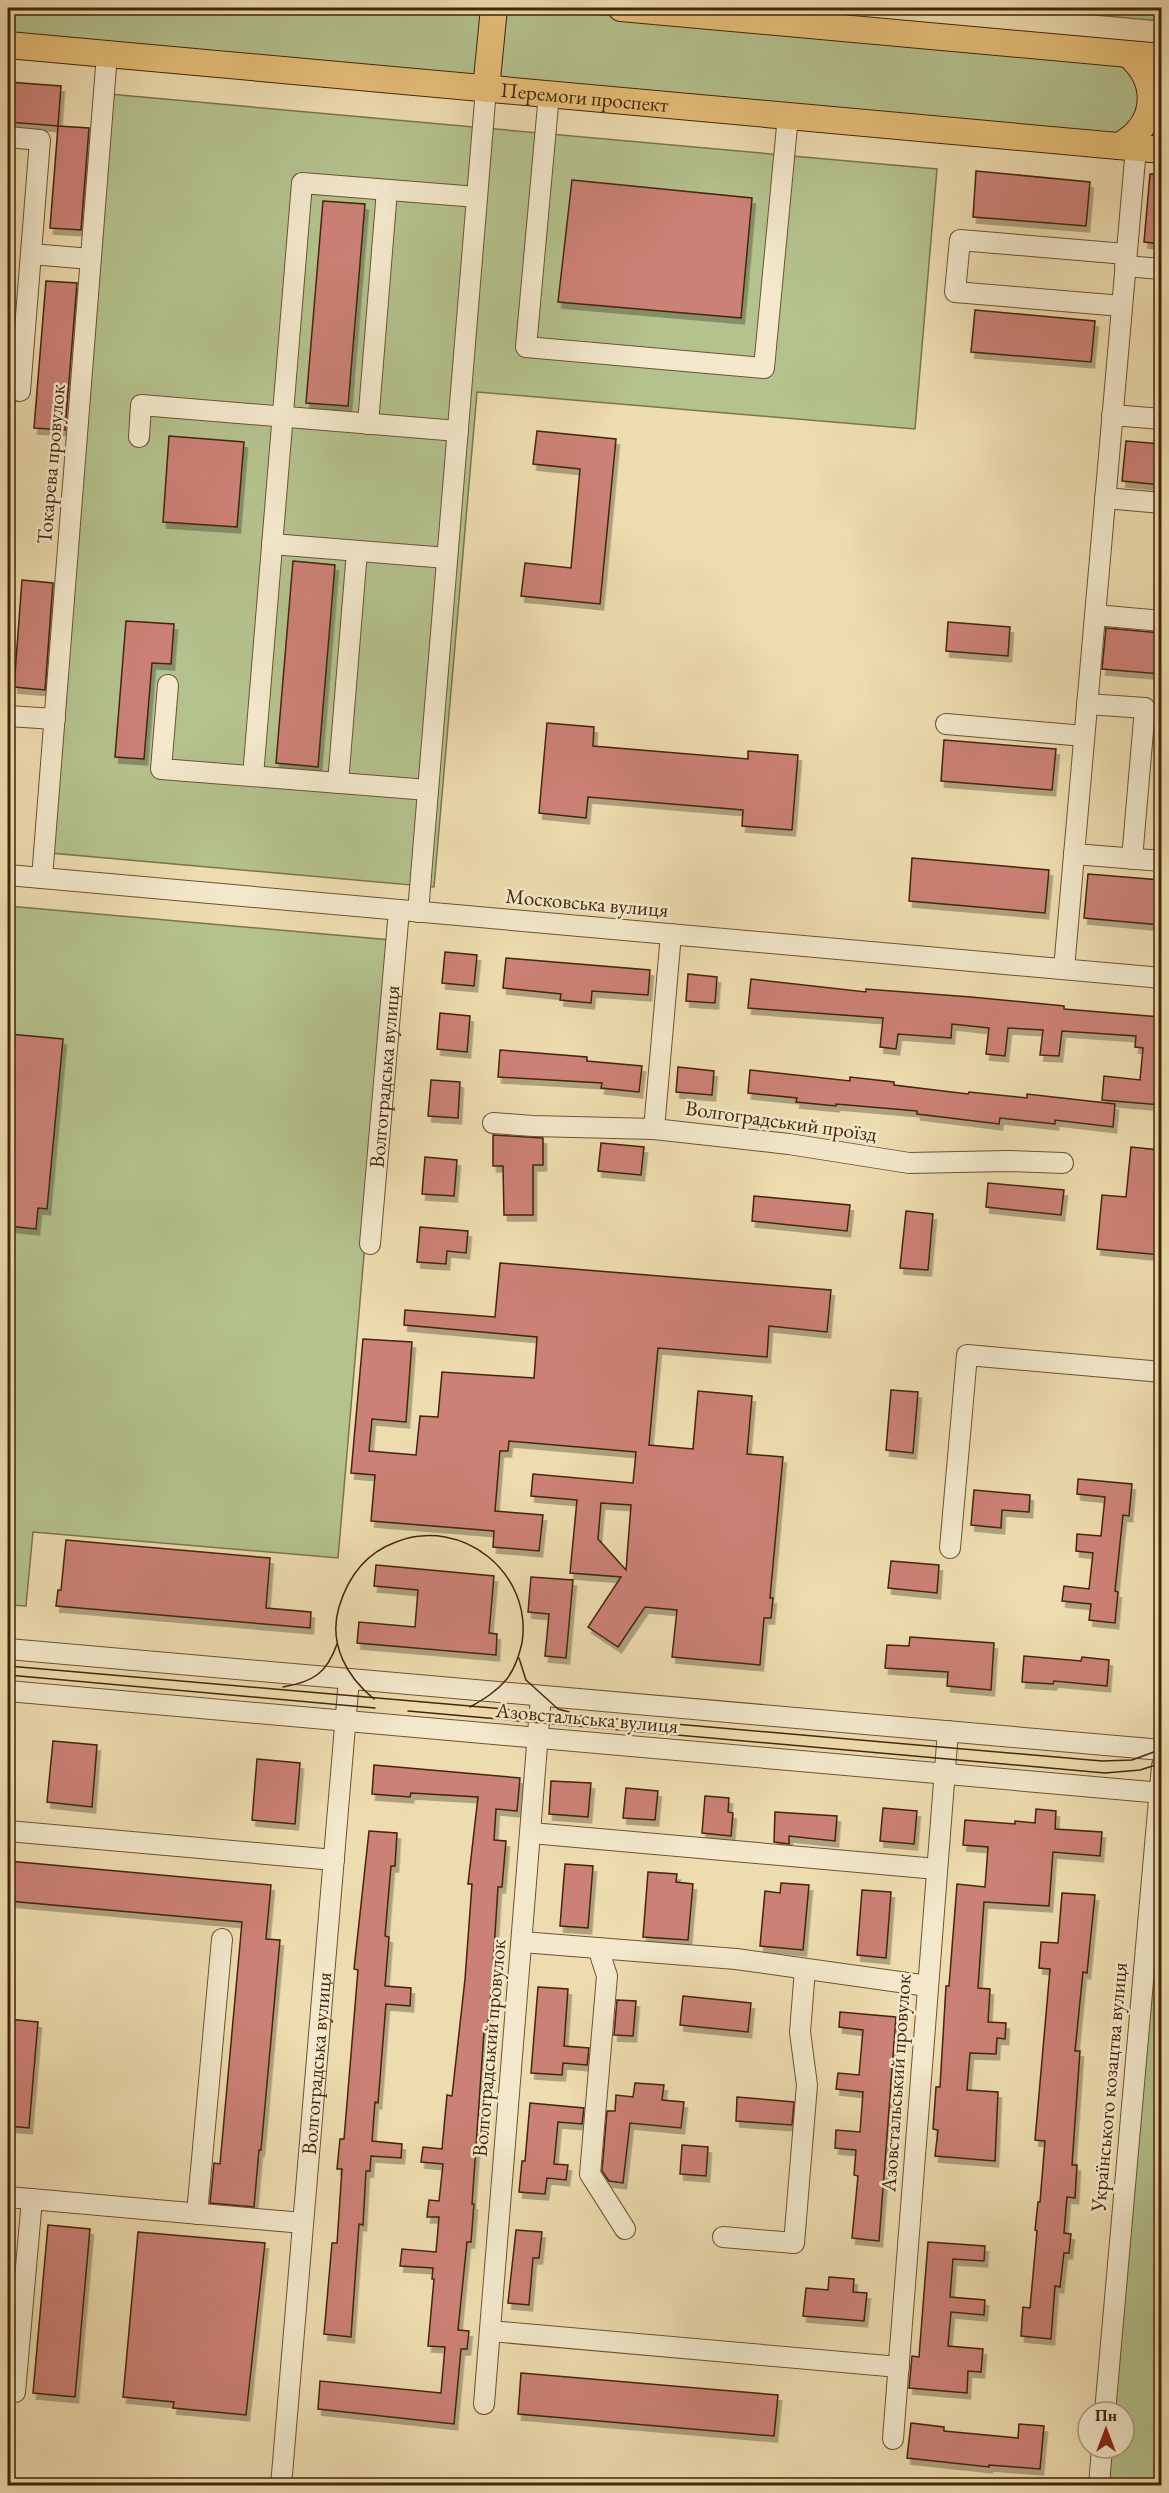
<svg xmlns="http://www.w3.org/2000/svg" width="1169" height="2493" font-family="'EB Garamond',serif">
  <defs>
    <filter id="shadow"><feDropShadow dx="3.5" dy="6" stdDeviation="0" flood-color="#0004"/></filter>
  </defs>
  <rect width="100%" height="100%" fill="#eddcaf"/>
  <filter id="stains"><feTurbulence type="fractalNoise" baseFrequency=".00333" numOctaves="4"/><feColorMatrix values="0 0 0 0 .2 0 0 0 0 .09 0 0 0 0 .02 0 0 0 .5 -.17"/></filter>
  <radialGradient id="worn" r=".72"><stop offset=".6" stop-color="#630" stop-opacity="0"/><stop offset="1" stop-color="#630" stop-opacity=".3"/></radialGradient>
  <g fill="#b4c28e" stroke="#7b744c" stroke-width="1.5">
    <path d="M8,8H527L1161,65V141L8,36Z"/>
    <path d="M1017,8H1161V21Z"/>
    <path d="M109,94L937,169L915,429L477,392L434,887L50,853Z"/>
    <path d="M8,906L391,940L338,1558L33,1532L26,1606L8,1605Z"/>
    <path d="M1161,1837L1162,2457L1159,2485L1104,2486L1107,2448H1124V2412H1110Z"/>
  </g>
  <g fill="#cc8176" stroke="#422509" stroke-width="1.5" fill-rule="evenodd" filter="url(#shadow)">
    <path d="M8,82L61,86L58,126L8,122Z"/>
    <path d="M58,126L89,128L81,230L50,228Z"/>
    <path d="M976,171L1090,182L1086,226L973,217Z"/>
    <path d="M1150,174H1161V244L1144,242Z"/>
    <path d="M572,180L752,198L741,318L558,302Z"/>
    <path d="M323,201L365,204L348,406L306,403Z"/>
    <path d="M46,281L77,283L65,430L34,428Z"/>
    <path d="M975,310L1095,321L1091,362L971,352Z"/>
    <path d="M537,431L616,439L600,604L521,596L525,563L571,568L580,469L533,464Z"/>
    <path d="M169,436L244,442L237,527L163,522Z"/>
    <path d="M1126,441L1161,444V485L1122,481Z"/>
    <path d="M293,561L335,565L318,767L276,763Z"/>
    <path d="M22,580L53,583L45,690L14,687Z"/>
    <path d="M126,621L174,624L171,664L152,663L144,759L115,757Z"/>
    <path d="M948,622L1010,627L1008,656L946,651Z"/>
    <path d="M1106,628L1161,633V674L1102,669Z"/>
    <path d="M547,723L594,727L593,746L748,759V751L798,755L792,830L742,826L743,810L588,797L586,818L539,813Z"/>
    <path d="M944,740L1056,749L1052,790L941,781Z"/>
    <path d="M912,858L1049,870L1045,913L909,901Z"/>
    <path d="M1088,874L1161,880V925L1084,918Z"/>
    <path d="M445,952L477,955L474,986L442,983Z"/>
    <path d="M506,958L650,970L648,995L592,991L591,1003L560,1000L561,994L503,988Z"/>
    <path d="M688,974L717,977L715,1003L686,1001Z"/>
    <path d="M751,979L866,992V989L971,997L1064,1006V1009L1161,1017V1105L1102,1100L1104,1076L1140,1080L1143,1048L1135,1047L1136,1036L1062,1031L1059,1056L1040,1055L1043,1030L1008,1028L1005,1056L986,1054L989,1028L952,1024L951,1038L898,1034L896,1049L880,1047L883,1018L748,1008Z"/>
    <path d="M440,1013L470,1016L467,1052L437,1049Z"/>
    <path d="M9,1034L63,1039L47,1209L38,1208L36,1229L8,1226Z"/>
    <path d="M500,1050L587,1057V1061L642,1066L639,1092L601,1088L602,1083L498,1077Z"/>
    <path d="M678,1067L714,1071L712,1095L676,1092Z"/>
    <path d="M750,1070L850,1081V1077L894,1082V1085L968,1094L969,1092L1027,1098V1094L1115,1104L1113,1127L1055,1120V1124L1000,1118L999,1124L917,1114V1111L836,1104V1106L796,1102L797,1098L748,1093Z"/>
    <path d="M431,1080L460,1082L458,1118L428,1116Z"/>
    <path d="M493,1135L543,1138V1165H533V1215H504L503,1166H493Z"/>
    <path d="M601,1143L644,1147L641,1175L598,1171Z"/>
    <path d="M1131,1147L1159,1150L1154,1200L1161,1201V1255L1097,1249L1102,1195L1126,1197Z"/>
    <path d="M425,1157L457,1160L454,1196L422,1194Z"/>
    <path d="M988,1183L1064,1190L1061,1215L986,1207Z"/>
    <path d="M754,1196L850,1205L847,1231L752,1221Z"/>
    <path d="M906,1211L933,1214L928,1270L900,1268Z"/>
    <path d="M420,1227L468,1231L466,1253L447,1251L446,1264L417,1262Z"/>
    <path d="M500,1263L831,1290L827,1332L769,1326L767,1357L658,1348L649,1445L693,1449L698,1391L752,1396L747,1454L783,1457L770,1598H773L771,1618H764L760,1665L672,1657L677,1610L645,1607L618,1647L588,1627L621,1577L570,1573L577,1500L531,1496L533,1474L633,1483L636,1452L509,1441L508,1451H500L495,1511L543,1515L539,1551L493,1547L494,1531L371,1521L375,1475L351,1473L363,1339L412,1342L406,1422L372,1419L369,1451L416,1455L420,1416L438,1417L442,1372L534,1378L537,1337L404,1325L405,1310L495,1317ZM601,1503L631,1505L626,1570L598,1539Z"/>
    <path d="M891,1390L918,1392L913,1453L886,1450Z"/>
    <path d="M1078,1479L1132,1484L1129,1516L1123,1515L1115,1591L1118,1592L1115,1623L1089,1620L1091,1604L1062,1601L1064,1586L1089,1589L1093,1553L1076,1551L1077,1534L1101,1536L1105,1497L1077,1494Z"/>
    <path d="M974,1490L1030,1495L1029,1512L1002,1510L1001,1528L971,1525Z"/>
    <path d="M66,1540L270,1558L266,1608L311,1612L310,1628L56,1606L58,1590H61Z"/>
    <path d="M891,1561L939,1565L937,1593L888,1588Z"/>
    <path d="M376,1565L494,1576L489,1633L497,1634L496,1655L357,1643L359,1622L415,1627L418,1590L374,1586Z"/>
    <path d="M531,1577L573,1580L566,1658L545,1656L549,1614L528,1612Z"/>
    <path d="M910,1637L994,1643L991,1690L947,1686L948,1672L885,1668L887,1645L909,1646Z"/>
    <path d="M1024,1656L1081,1661L1082,1657L1109,1660L1107,1686L1054,1681L1053,1684L1022,1682Z"/>
    <path d="M53,1741L97,1745L92,1807L47,1802Z"/>
    <path d="M257,1759L300,1763L295,1824L252,1820Z"/>
    <path d="M374,1765L520,1778L517,1811L496,1809L494,1840L506,1841L502,1887H498L492,1981L487,2032H484L472,2204H474L471,2242H467L458,2330L469,2331L467,2349H461L454,2424L318,2409L320,2381L441,2393L445,2347L428,2346L434,2279H432L433,2268L400,2266L402,2249L436,2252L439,2217H427L429,2200L439,2201L443,2164L421,2162L423,2147L442,2149L447,2095L452,2096L465,1979L472,1884H468L478,1797L411,1793L410,1797L372,1794Z"/>
    <path d="M551,1781L591,1783L588,1817L549,1814Z"/>
    <path d="M626,1788L658,1791L655,1820L623,1818Z"/>
    <path d="M705,1796L729,1798L728,1812L733,1813L731,1836L702,1833Z"/>
    <path d="M883,1808L917,1811L914,1844L880,1841Z"/>
    <path d="M1036,1809L1056,1811L1055,1829L1102,1832L1100,1856L1053,1852L1049,1906L984,1902L978,1988L990,1989L988,2022L1006,2023L1005,2039L997,2038L996,2054L970,2053L967,2090L998,2092L995,2161L935,2156L938,2130L933,2129L936,2087H940L946,1986H949L957,1884L985,1887L988,1847L963,1845L965,1820L1015,1824V1821L1035,1823Z"/>
    <path d="M775,1812L837,1816L835,1841L789,1836V1844L774,1842Z"/>
    <path d="M369,1831L397,1833L395,1866H391L385,1936L389,1937L385,1986L411,1988L410,2006L386,2004L378,2103L375,2102L372,2141L402,2144L401,2158L371,2156L370,2171H366L363,2225L359,2224L351,2337L324,2334L332,2243H337L342,2169H337L340,2139H344L358,1970L354,1969Z"/>
    <path d="M8,1861L271,1885L266,1939L280,1940L261,2150H259L254,2207L210,2203L214,2163L220,2164L242,1922L8,1901Z"/>
    <path d="M565,1864L593,1866L588,1928L560,1926Z"/>
    <path d="M648,1872L677,1874L676,1882L693,1884L688,1940L643,1937Z"/>
    <path d="M781,1883L809,1885L803,1950L760,1946L765,1891L780,1893Z"/>
    <path d="M862,1890L891,1892L886,1958L857,1955Z"/>
    <path d="M1062,1893L1095,1895L1087,1973L1083,1972L1075,2051H1080L1072,2165H1077L1075,2198L1067,2197L1064,2233L1071,2234L1069,2253H1064L1060,2287L1055,2286L1051,2339L1021,2336L1023,2307L1030,2308L1037,2231L1035,2230L1038,2202H1040L1045,2141L1035,2140L1050,1969L1039,1968L1041,1942L1058,1943Z"/>
    <path d="M538,1987L568,1989L564,2046L589,2048L587,2065L563,2063L562,2075L531,2073Z"/>
    <path d="M683,1996L751,2003L748,2032L680,2025Z"/>
    <path d="M617,2000L636,2001L633,2036L614,2035Z"/>
    <path d="M840,2012L896,2017L879,2241L852,2238L858,2176L854,2175L856,2150L835,2148L836,2130L860,2132L863,2092L836,2089L838,2073L859,2075L863,2030L839,2027Z"/>
    <path d="M8,2019L38,2022L29,2128L8,2126Z"/>
    <path d="M635,2083L664,2085L662,2100L684,2102L681,2128L630,2123L623,2183L609,2181L602,2171L607,2111H615L616,2095L633,2097Z"/>
    <path d="M737,2097L794,2102L792,2125L736,2121Z"/>
    <path d="M530,2103L584,2108L582,2124L558,2122L554,2164L568,2165L566,2180L547,2178L545,2194L519,2192L522,2161H525Z"/>
    <path d="M682,2145L708,2147L706,2176L680,2174Z"/>
    <path d="M48,2225L90,2229L75,2397L33,2393Z"/>
    <path d="M516,2230L542,2232L539,2258H533L529,2305L508,2303Z"/>
    <path d="M138,2232L265,2243L246,2415L173,2408L174,2402L123,2397Z"/>
    <path d="M928,2242L985,2246L984,2261L953,2259L950,2297L985,2300L984,2315L951,2312L948,2346L983,2349L981,2372L968,2371L967,2393L909,2388L912,2356L919,2357Z"/>
    <path d="M829,2277L854,2279L853,2292L867,2293L864,2321L803,2316L806,2288L828,2290Z"/>
    <path d="M521,2373L778,2395L774,2436L518,2414Z"/>
    <path d="M911,2423L944,2427V2431L1018,2438L1019,2424L1044,2426L1040,2469L989,2465V2467L907,2458Z"/>
  </g>
  <g fill="none" stroke-linecap="round" stroke-linejoin="round">
    <defs>
      <g id="minor">
        <path d="M549,94L526,347L764,368L788,116"/>
        <path d="M8,137L40,140L20,391"/>
        <path d="M31,254L91,259"/>
        <path d="M1125,266L1162,269"/>
        <path d="M1122,306L955,292L960,240L1126,254"/>
        <path d="M1112,415L1162,419"/>
        <path d="M368,424L387,190"/>
        <path d="M139,437L141,405L458,431"/>
        <path d="M1105,498L1162,503"/>
        <path d="M272,544L447,558"/>
        <path d="M1095,615L1162,621"/>
        <path d="M168,685L161,769L428,790"/>
        <path d="M1087,704L1145,708L1132,859"/>
        <path d="M8,716L55,719"/>
        <path d="M946,724L1084,736"/>
        <path d="M253,776L302,183L477,197"/>
        <path d="M338,783L357,551"/>
        <path d="M1074,854L1162,861"/>
        <path d="M8,875L1162,978"/>
        <path d="M42,878L107,54"/>
        <path d="M418,912L486,89"/>
        <path d="M1064,969L1136,148"/>
        <path d="M493,1123L533,1126L654,1129L789,1144L909,1163L1008,1161L1063,1163"/>
        <path d="M654,1129L671,934"/>
        <path id="s1" d="M370,1244L399,910"/>
        <path d="M950,1548L967,1355L1162,1372"/>
        <path d="M8,1649L1162,1750"/>
        <path d="M8,1691L1162,1793"/>
        <path d="M8,1831L334,1860"/>
        <path d="M531,1833L937,1869"/>
        <path d="M522,1942L736,1959L928,1986"/>
        <path d="M598,1948L607,1976L590,2174L625,2229"/>
        <path d="M8,2197L303,2223"/>
        <path d="M197,2214L222,1939"/>
        <path d="M723,2237L794,2243L807,2085L800,2032L805,1969"/>
        <path d="M490,2331L899,2367"/>
        <path d="M15,2392L32,2199"/>
        <path d="M484,2404L541,1696"/>
        <path d="M1105,2412L1162,1766"/>
        <path d="M893,2439L948,1731"/>
        <path id="s2" d="M281,2486L349,1679"/>
        <path d="M1099,2486L1102,2448"/>
      </g>
      <g id="major">
        <path d="M621,8L1162,57"/>
        <path id="s3" d="M8,45L1162,150"/>
        <path d="M486,89L494,8"/>
        <path d="M1119,146C1158,125 1161,82 1128,54"/>
      </g>
    </defs>
    <use href="#minor" stroke="#6d5332" stroke-width="22"/>
    <use href="#major" stroke="#422509" stroke-width="28"/>
    <use href="#minor" stroke="#f3e8cb" stroke-width="20"/>
    <use href="#major" stroke="#e6be78" stroke-width="26"/>
    <g stroke="#422509" stroke-width="1.5">
      <path d="M519,1658L526,1680L558,1709L569,1712"/>
      <path d="M8,1666L1102,1761L1132,1760L1162,1749"/>
      <path d="M8,1675L375,1708"/>
      <path d="M283,1687C313,1682 327,1673 337,1644"/>
      <path d="M374,1699C347,1677 328,1644 339,1607C348,1577 366,1553 396,1542C462,1516 533,1573 522,1643C519,1656 515,1669 506,1680C496,1692 484,1699 470,1707"/>
      <path d="M408,1711L1105,1773L1140,1770L1162,1763"/>
    </g>
  </g>
  <g text-anchor="middle" stroke-width="5" stroke-linejoin="round" paint-order="stroke">
    <g font-size="21" fill="#422509" stroke="#f3e8cb">
      <text dy="7" stroke="none"><textPath href="#s3" startOffset="579">Перемоги проспект</textPath></text>
      <text transform="translate(51 464) rotate(-85)" y="7">Токарева провулок</text>
      <text transform="translate(587 903) rotate(5)" y="7">Московська вулиця</text>
      <text dy="7" stroke="none"><textPath href="#s1" startOffset="168">Волгоградська вулиця</textPath></text>
      <text transform="translate(781 1121) rotate(8)" y="7">Волгоградський проїзд</text>
      <text transform="translate(587 1718) rotate(5)" y="7">Азовстальська вулиця</text>
      <text transform="translate(489 2048) rotate(-85)" y="7">Волгоградський провулок</text>
      <text dy="7" stroke="none"><textPath href="#s2" startOffset="424">Волгоградська вулиця</textPath></text>
      <text transform="translate(896 2083) rotate(-86)" y="7">Азовстальський провулок</text>
      <text transform="translate(1109 2087) rotate(-85)" y="7">Українського козацтва вулиця</text>
    </g>
  </g>
  <rect width="1169" height="2493" fill="none" stroke="#eddcaf" stroke-width="30"/>
  <rect x="9" y="9" width="1151" height="2475" fill="none" stroke="#422509" stroke-width="3"/>
  <rect x="15" y="15" width="1139" height="2463" fill="none" stroke="#422509" stroke-width="1.5"/>
  <g transform="translate(1106 2430)"><circle r="28" fill="#f3e8cb" stroke="#ac9a7d" stroke-width="1.5"/>
  <path d="M0-4.5L10 22L0 15L-10 22Z" fill="#8f2418"/>
  <text y="-9" font-size="16" font-weight="bold" text-anchor="middle" fill="#422509">Пн</text>
  </g>
  <rect width="100%" height="100%" filter="url(#stains)"/>
  <rect width="100%" height="100%" fill="url(#worn)"/>
</svg>
